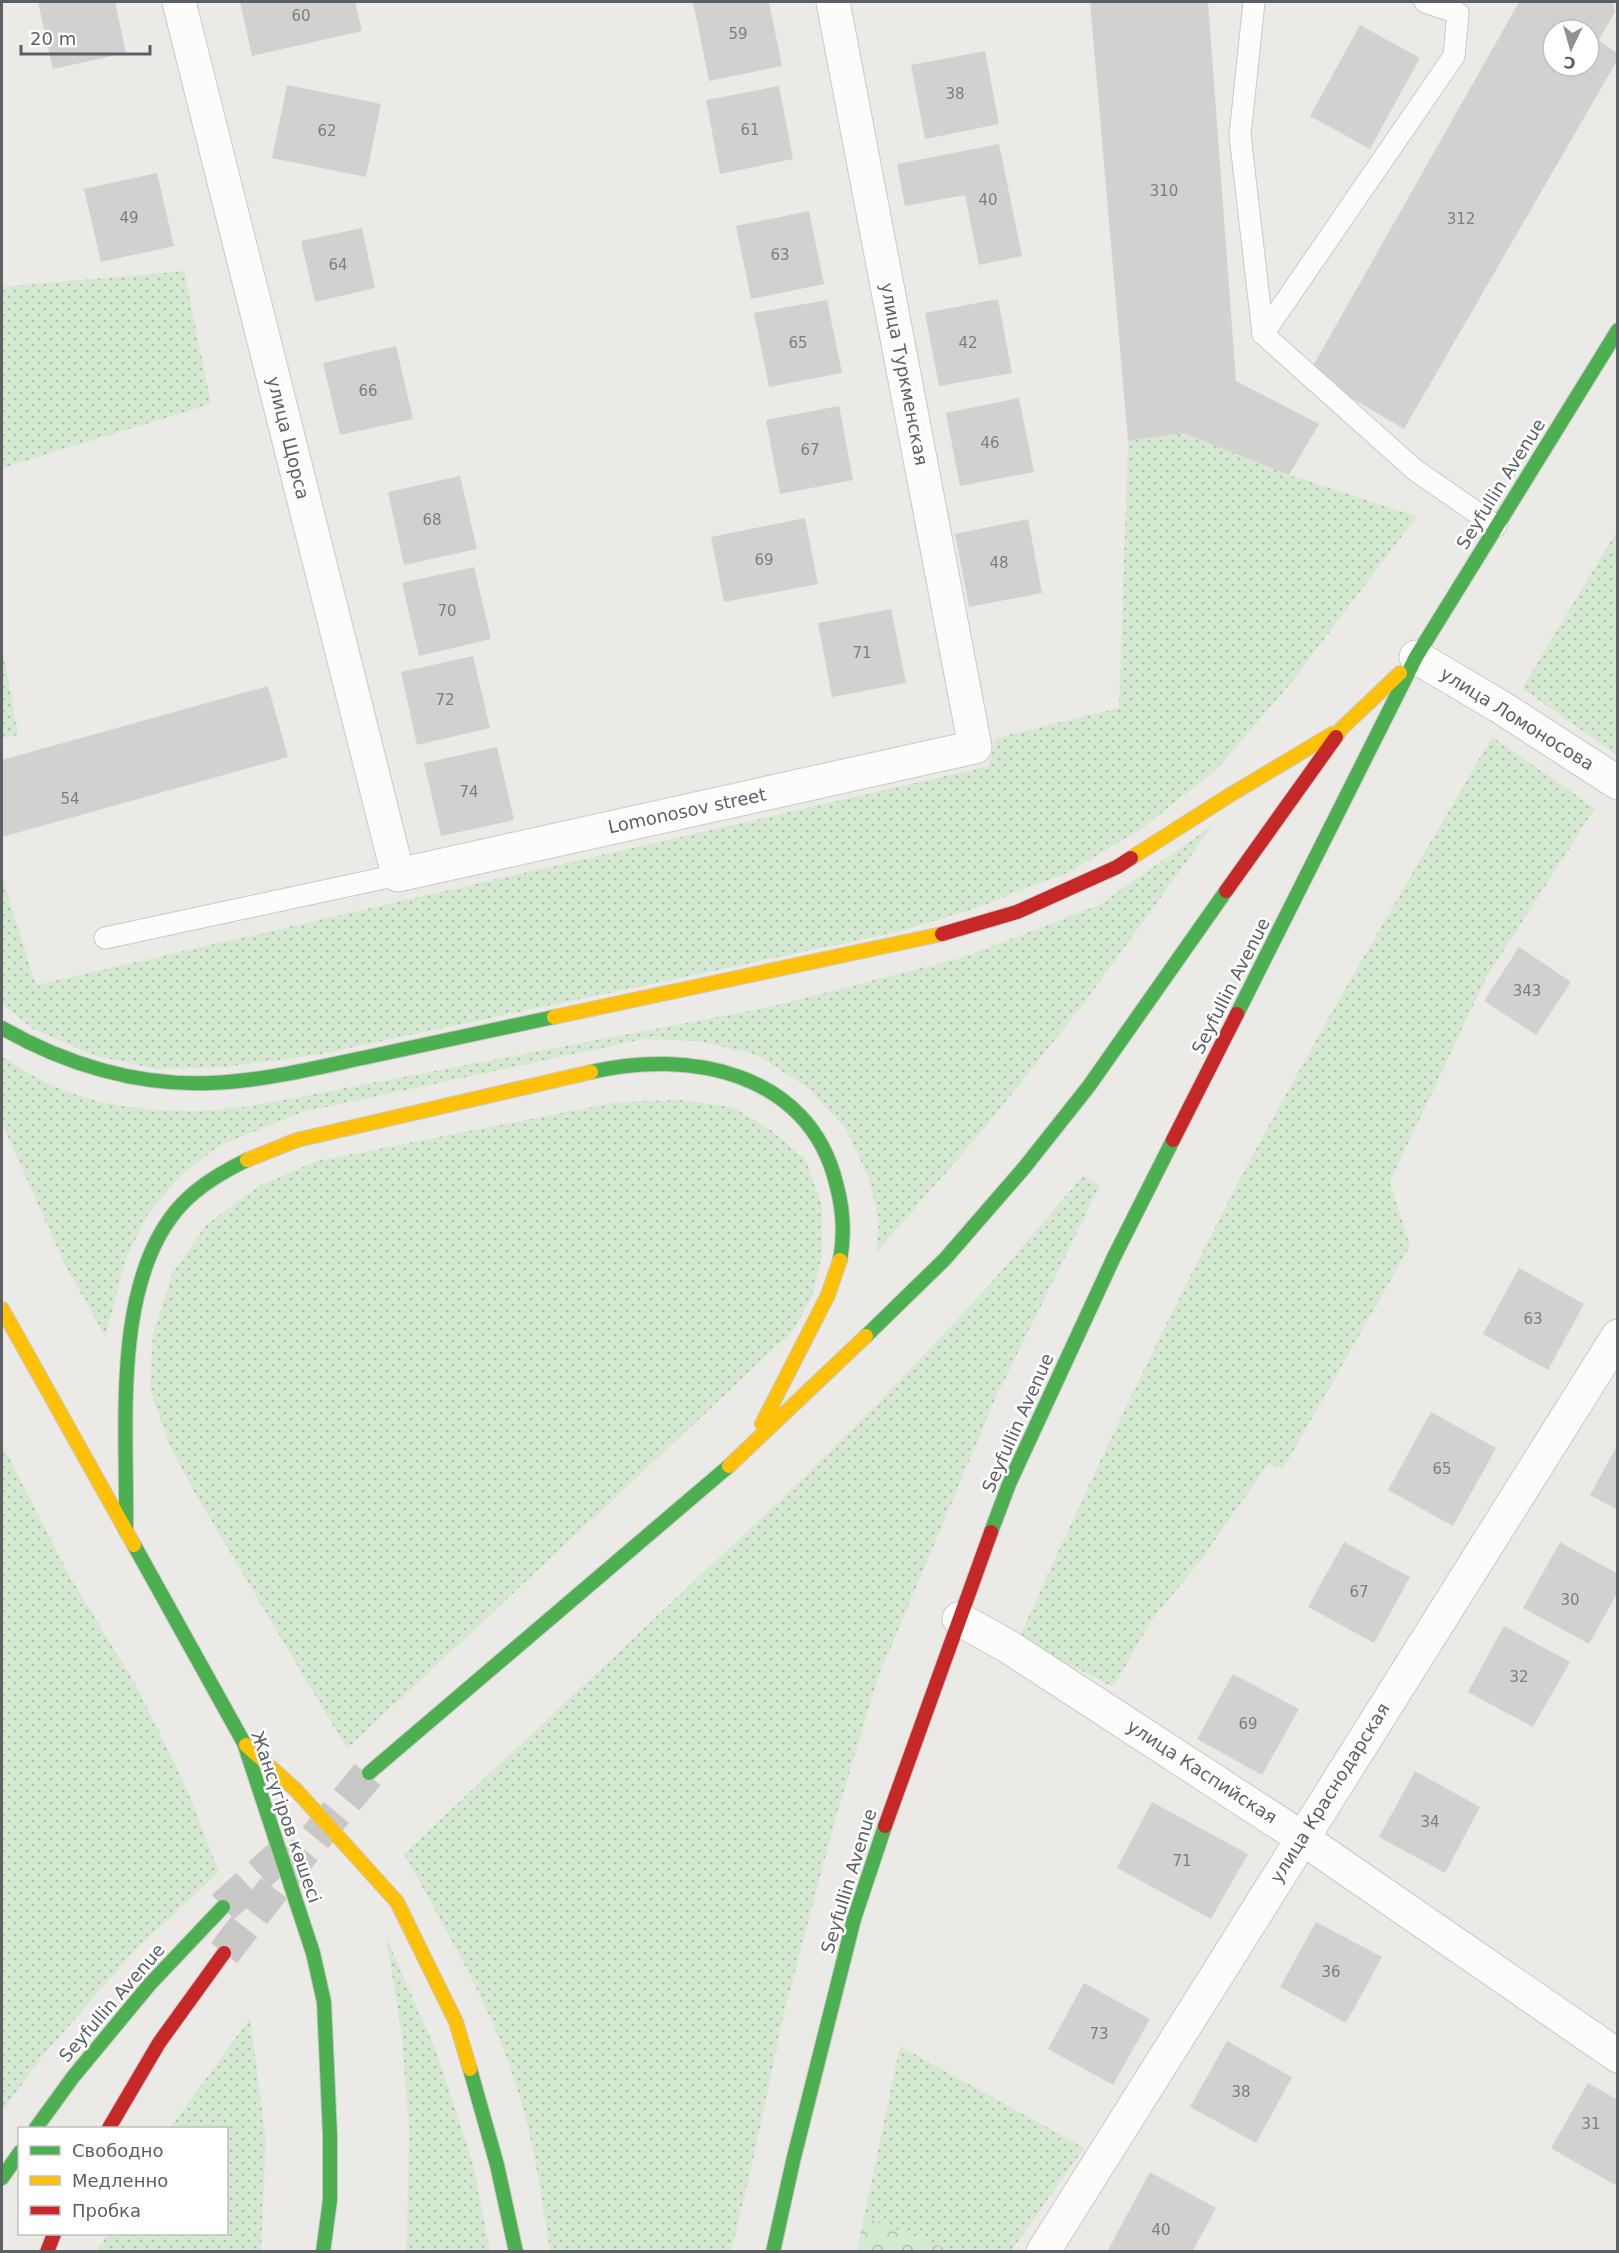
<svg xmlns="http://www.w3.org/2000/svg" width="1619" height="2253" font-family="'DejaVu Sans',sans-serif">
  <defs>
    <pattern id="grass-dots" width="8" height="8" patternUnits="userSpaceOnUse" patternTransform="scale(1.5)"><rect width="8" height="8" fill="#d5e8d2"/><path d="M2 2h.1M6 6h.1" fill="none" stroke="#b0bfae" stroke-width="1.8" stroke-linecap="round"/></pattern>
    <pattern id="park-crowns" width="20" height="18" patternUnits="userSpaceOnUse" patternTransform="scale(1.5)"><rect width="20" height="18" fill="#d5e8d2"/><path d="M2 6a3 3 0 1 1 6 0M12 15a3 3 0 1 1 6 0" fill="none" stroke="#b0bfae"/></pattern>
  </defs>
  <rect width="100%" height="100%" fill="#eceae6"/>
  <g fill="url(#grass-dots)">
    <path d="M184,271L211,404L2,468V287Z"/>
    <path d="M1184,433L1289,475L1417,516L1291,683L1218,768L1140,830L1069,872L979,907L897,932L316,1055L225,1067L156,1069L96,1056L31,1028L2,1003V877L36,985L989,766L996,738L1119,708L1128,441Z"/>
    <path d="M1617,531V755L1522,688Z"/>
    <path d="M2,646L18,735L2,738Z"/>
    <path d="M1492,737L1595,808L1486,978L1390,1182L1410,1246L1283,1469L1268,1464L1201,1560L1151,1621L1113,1687L1019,1638C1089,1482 1162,1328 1241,1177C1320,1028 1407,883 1492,737Z"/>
    <path d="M1213,825L1085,1002L983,1130L876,1253L879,1220L869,1179L846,1129L807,1087L757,1055L699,1041L644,1039L303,1112L220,1145L181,1175L148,1214L126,1258L105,1337L64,1263L2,1123V1056C57,1096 115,1110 183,1111C205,1112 229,1108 251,1106L765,1008L961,958L1099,905Z"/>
    <path d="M680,1100L732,1107L771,1130L806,1160L822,1205V1256L812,1296L793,1331L347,1749L192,1488L169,1444L150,1390L153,1334L172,1274L206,1225L259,1186L317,1161L617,1102Z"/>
    <path d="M1083,1176L1100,1185L996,1397L878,1678L836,1817L784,2013L751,2170L731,2251H550C541,2196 534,2139 516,2085C490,2003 445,1929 404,1854L791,1490L885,1396L986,1289Z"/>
    <path d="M2,1444L69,1575L137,1687L186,1787L219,1872L133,1952L41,2058L2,2112Z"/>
    <path d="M386,1937L437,2053L473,2164L490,2251H405L407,2236L409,2128L401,2029Z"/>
    <path d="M250,2018L266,2140L261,2251H98L107,2234H226V2128H170Z"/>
    <path d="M900,2046L1084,2148L1011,2251H952L864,2217Z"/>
  </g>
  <path fill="url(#park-crowns)" d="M864,2217L952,2251H857Z"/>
  <g fill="#d3d1cf" fill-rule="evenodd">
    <path d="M38,2H115L126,53L53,69Z"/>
    <path d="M240,2H355L362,31L252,56Z"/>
    <path d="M693,2H769L782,66L709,81Z"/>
    <path d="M1090,2H1208L1236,381L1319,424L1289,475L1184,433L1128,441Z"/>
    <path d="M1519,2H1613L1615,12L1599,40L1618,54V59L1404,429L1309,373ZM1553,30H1589V66H1553Z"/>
    <path d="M1360,25L1420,58L1370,149L1310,116Z"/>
    <path d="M985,51L999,124L925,139L911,65Z"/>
    <path d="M287,85L381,104L366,177L272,158Z"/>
    <path d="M779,86L793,159L720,174L706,100Z"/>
    <path d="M999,144L1022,256L979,265L965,195L905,206L897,164Z"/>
    <path d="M157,173L174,246L101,262L84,189Z"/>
    <path d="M809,211L824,284L751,299L736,226Z"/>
    <path d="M362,228L375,288L315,302L301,241Z"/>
    <path d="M998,299L1012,373L939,386L925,313Z"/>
    <path d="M827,300L842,373L769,387L754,313Z"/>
    <path d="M396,346L413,419L340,435L323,363Z"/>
    <path d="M1019,398L1034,472L960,486L946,413Z"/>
    <path d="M839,406L853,480L780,494L766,420Z"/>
    <path d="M460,476L477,549L404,565L388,492Z"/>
    <path d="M805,518L818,584L724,602L711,537Z"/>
    <path d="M1028,519L1042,593L969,607L955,534Z"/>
    <path d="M474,567L491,639L419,656L402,583Z"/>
    <path d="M891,609L906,683L832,697L818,623Z"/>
    <path d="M473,656L490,728L417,745L401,672Z"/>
    <path d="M268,686L288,757L2,837V760Z"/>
    <path d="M497,747L514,820L441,836L424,763Z"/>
    <path d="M1519,947L1571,982L1536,1035L1484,1001Z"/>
    <path d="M1519,1268L1584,1304L1548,1370L1483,1334Z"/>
    <path d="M1431,1412L1496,1448L1453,1526L1388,1490Z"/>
    <path d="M1618,1444V1510L1590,1495Z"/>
    <path d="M1344,1542L1410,1577L1374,1643L1308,1607Z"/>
    <path d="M1560,1542L1618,1574V1592L1589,1644L1523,1608Z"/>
    <path d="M1504,1626L1570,1662L1533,1727L1468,1692Z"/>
    <path d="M1233,1674L1299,1709L1262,1775L1197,1739Z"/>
    <path d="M1415,1771L1480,1807L1445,1873L1379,1837Z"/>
    <path d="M1152,1802L1248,1854L1211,1919L1117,1868Z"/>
    <path d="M1316,1922L1382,1957L1346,2023L1280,1987Z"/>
    <path d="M1084,1983L1150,2019L1113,2085L1048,2049Z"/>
    <path d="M1227,2041L1292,2077L1256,2143L1190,2107Z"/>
    <path d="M1588,2083L1618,2100V2181L1615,2185L1551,2148Z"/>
    <path d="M1150,2172L1216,2208L1192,2252H1107Z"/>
  </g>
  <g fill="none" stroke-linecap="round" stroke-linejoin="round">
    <g stroke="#c8c8c6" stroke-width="33" stroke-dasharray="33 16" stroke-linecap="butt">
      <path d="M223,1907L282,1854"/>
      <path d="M224,1953L285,1874L369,1773"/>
    </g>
    <defs>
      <g id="lane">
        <path d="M1254,2L1240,135L1263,334L1415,470L1496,526"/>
        <path d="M1263,334L1454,56L1458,13L1425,2"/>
        <path d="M105,938L398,875"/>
      </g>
      <g id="street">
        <path d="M179,2L398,875L975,747L833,2"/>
        <path d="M1416,657L1499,706L1618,783"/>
        <path d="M959,1619L1009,1647L1302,1838L1618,2056"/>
        <path d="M1043,2252L1618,1336"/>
      </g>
      <g id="fast">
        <path d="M1237,1014L1416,657L1618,330"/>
        <path d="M2,1028C65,1064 137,1086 210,1083C265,1081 319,1067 372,1056C433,1043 493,1030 554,1017"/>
        <path d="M591,1072C689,1049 809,1072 836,1183C843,1208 845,1234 840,1260"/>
        <path d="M866,1336L945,1259L1024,1168L1089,1086L1226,891"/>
        <path d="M126,1531C128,1432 110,1281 182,1204C200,1185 224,1171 247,1160"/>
        <path d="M991,1532L1009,1484L1114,1257L1173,1140"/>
        <path d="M134,1545L244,1743L313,1953L324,2002L330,2135V2200L323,2252"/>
        <path d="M369,1773L729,1466"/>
        <path d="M470,2069L497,2165L516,2252"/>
        <path d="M36,2128L73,2077L150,1984L223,1907"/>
        <path d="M2,2178L20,2152"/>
        <path d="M773,2252L793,2161L854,1919L885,1826"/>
      </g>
      <g id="slow">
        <path d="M1336,737L1341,729L1400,673"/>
        <path d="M1131,858L1230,795L1332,734"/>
        <path d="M554,1017L942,934"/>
        <path d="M247,1160L297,1140L591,1072"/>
        <path d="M2,1309L134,1545"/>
        <path d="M762,1424L828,1295L840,1260"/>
        <path d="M729,1466L866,1336"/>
        <path d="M246,1745L296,1790L397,1902L456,2022L470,2069"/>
      </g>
      <g id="jam">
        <path d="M1226,891L1336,737"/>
        <path d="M942,934L1017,912L1117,867L1131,858"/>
        <path d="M1173,1140L1237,1014"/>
        <path d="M885,1826L991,1532"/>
        <path d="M109,2128L159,2043L224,1953"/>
        <path d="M47,2252L54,2234"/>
      </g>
    </defs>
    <use href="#lane" stroke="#c8c9c8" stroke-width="23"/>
    <use href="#street" stroke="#c8c9c8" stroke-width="35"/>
    <use href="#fast" stroke="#c7c7c7" stroke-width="16"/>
    <use href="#slow" stroke="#c7c7c7" stroke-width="16"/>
    <use href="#jam" stroke="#c7c7c7" stroke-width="16"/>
    <use href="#lane" stroke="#fcfcfb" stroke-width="21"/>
    <use href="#street" stroke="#fcfcfb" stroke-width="33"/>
    <use href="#fast" stroke="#4caf50" stroke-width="14"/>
    <use href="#slow" stroke="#ffc107" stroke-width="14"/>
    <use href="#jam" stroke="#c62828" stroke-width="14"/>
  </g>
  <g text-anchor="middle" stroke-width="5" stroke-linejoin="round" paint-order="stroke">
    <g font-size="15" fill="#7b7e80">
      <text x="301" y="21">60</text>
      <text x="738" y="39">59</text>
      <text x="955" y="99">38</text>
      <text x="750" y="135">61</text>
      <text x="327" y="136">62</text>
      <text x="1164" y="196">310</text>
      <text x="988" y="205">40</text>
      <text x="129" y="223">49</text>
      <text x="1461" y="224">312</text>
      <text x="780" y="260">63</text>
      <text x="338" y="270">64</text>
      <text x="798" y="348">65</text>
      <text x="968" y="348">42</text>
      <text x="368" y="396">66</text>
      <text x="990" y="448">46</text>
      <text x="810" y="455">67</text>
      <text x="432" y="525">68</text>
      <text x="764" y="565">69</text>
      <text x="999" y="568">48</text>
      <text x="447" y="616">70</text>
      <text x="862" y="658">71</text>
      <text x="445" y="705">72</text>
      <text x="469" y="797">74</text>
      <text x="70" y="804">54</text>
      <text x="1527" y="996">343</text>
      <text x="1533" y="1324">63</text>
      <text x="1442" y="1474">65</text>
      <text x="1359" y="1597">67</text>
      <text x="1570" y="1605">30</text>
      <text x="1519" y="1682">32</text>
      <text x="1248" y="1729">69</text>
      <text x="1430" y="1827">34</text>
      <text x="1182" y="1866">71</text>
      <text x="1331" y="1977">36</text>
      <text x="1099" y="2039">73</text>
      <text x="1241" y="2097">38</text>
      <text x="1591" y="2129">31</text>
      <text x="1161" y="2235">40</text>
    </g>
    <g font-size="18" fill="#5c6065" stroke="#fff">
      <text transform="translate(904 374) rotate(79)" y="6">улица Туркменская</text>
      <text transform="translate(288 438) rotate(76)" y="6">улица Щорса</text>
      <text transform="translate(1501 484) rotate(-58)" y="6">Seyfullin Avenue</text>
      <text transform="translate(1517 719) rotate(32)" y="6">улица Ломоносова</text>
      <text transform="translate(687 811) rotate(-12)" y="6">Lomonosov street</text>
      <text transform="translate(1231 986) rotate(-63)" y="6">Seyfullin Avenue</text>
      <text transform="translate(1018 1423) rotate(-66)" y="6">Seyfullin Avenue</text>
      <text transform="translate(1202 1772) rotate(33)" y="6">улица Каспийская</text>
      <text transform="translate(1330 1793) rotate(-58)" y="6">улица Краснодарская</text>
      <text transform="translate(286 1817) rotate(71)" y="6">Жансүгіров көшесі</text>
      <text transform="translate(849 1881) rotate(-73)" y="6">Seyfullin Avenue</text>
      <text transform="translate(112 2003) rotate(-49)" y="6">Seyfullin Avenue</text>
    </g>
  </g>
  <rect width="1619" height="2253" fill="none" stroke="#5c6065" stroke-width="6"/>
  <rect x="18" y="2127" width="210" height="108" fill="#ffffff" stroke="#bebfc1" stroke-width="1.5"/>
  <rect x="30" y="2146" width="30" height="9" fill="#4caf50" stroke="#bebfc1" stroke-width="1.5"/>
  <text x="72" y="2157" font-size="18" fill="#5c6065">Свободно</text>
  <rect x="30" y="2176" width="30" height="9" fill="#ffc107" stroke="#bebfc1" stroke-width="1.5"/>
  <text x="72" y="2187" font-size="18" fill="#5c6065">Медленно</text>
  <rect x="30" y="2206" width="30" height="9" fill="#c62828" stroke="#bebfc1" stroke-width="1.5"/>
  <text x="72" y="2217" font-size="18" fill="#5c6065">Пробка</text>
  <g transform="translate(1571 48) rotate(185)"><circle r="28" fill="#ffffff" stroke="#bebfc1" stroke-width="1.5"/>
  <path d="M0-4.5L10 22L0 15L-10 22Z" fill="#8e9092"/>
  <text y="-9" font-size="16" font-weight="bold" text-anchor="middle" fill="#5c6065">С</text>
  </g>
  <path d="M21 45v9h129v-9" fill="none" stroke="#5c6065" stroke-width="3"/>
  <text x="30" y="45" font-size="18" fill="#5c6065" stroke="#ffffff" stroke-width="4.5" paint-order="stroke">20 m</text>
</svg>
